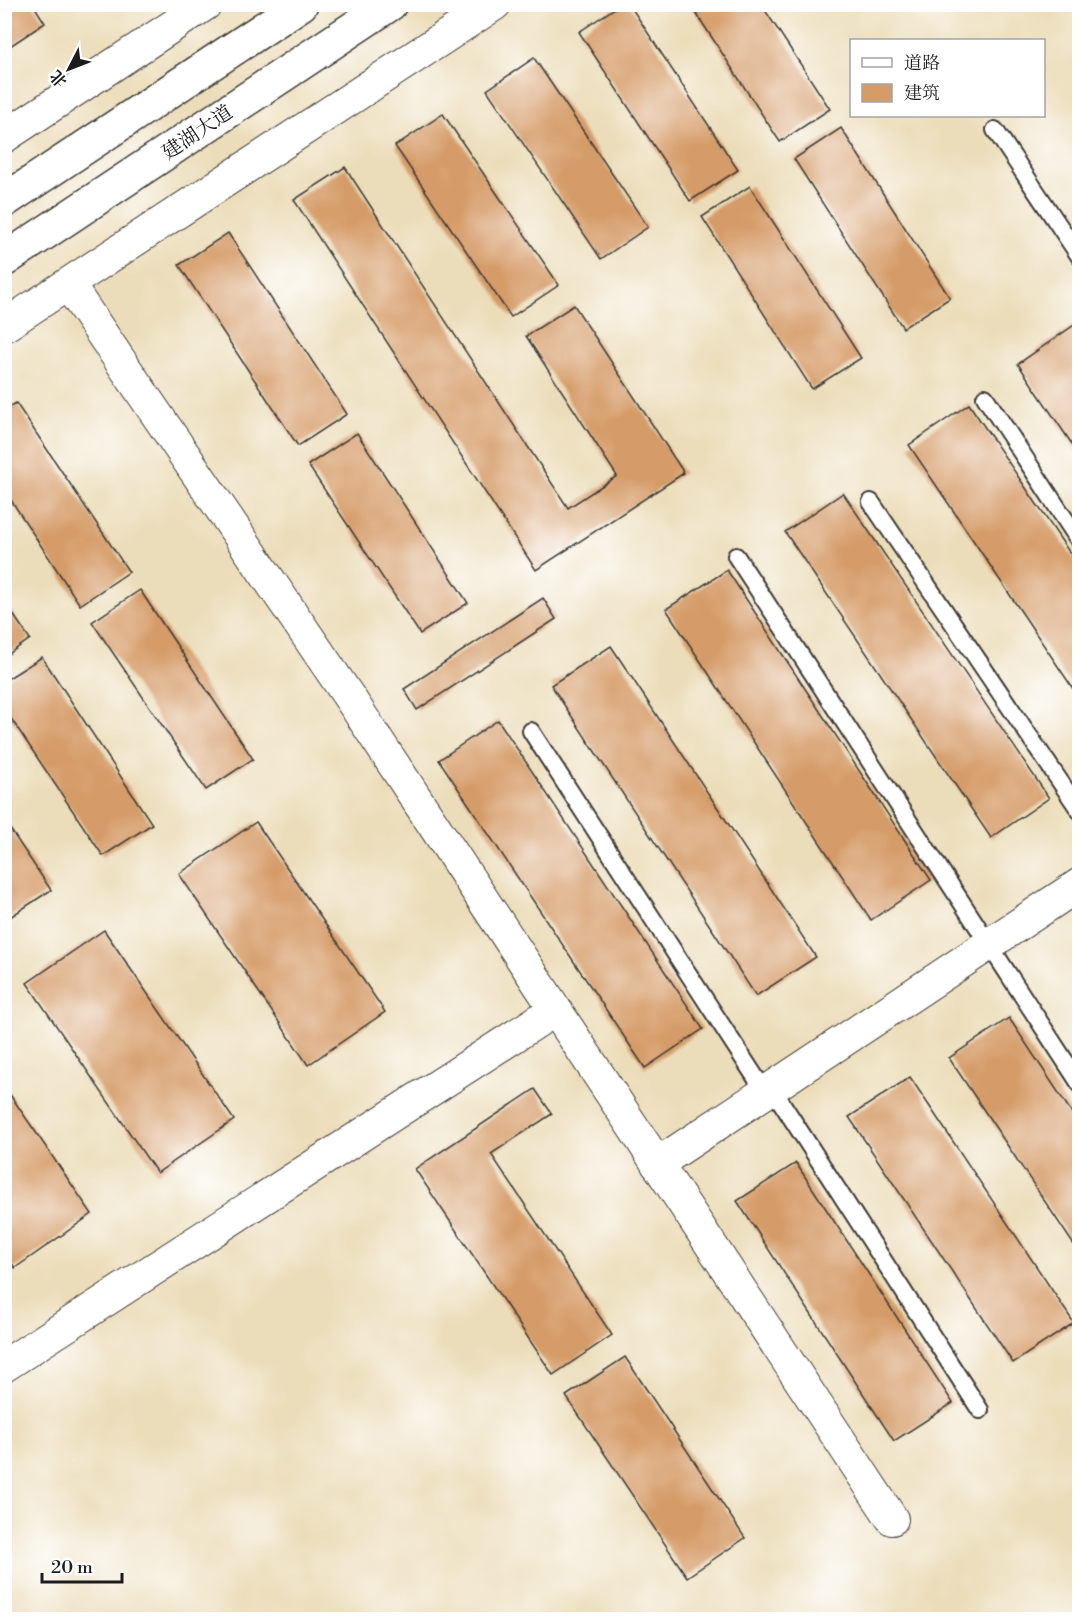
<svg xmlns="http://www.w3.org/2000/svg" width="1084" height="1624" font-family="'Libre Bodoni','Noto Serif SC',serif">
  <rect width="100%" height="100%" fill="#fff"/>
  <filter id="ink" filterUnits="userSpaceOnUse"><feTurbulence type="fractalNoise" baseFrequency=".0167" numOctaves="2"/><feDisplacementMap in="SourceGraphic" scale="12" xChannelSelector="R" yChannelSelector="G"/><feConvolveMatrix kernelMatrix="1 2 1 2 8 2 1 2 1" color-interpolation-filters="sRGB"/></filter>
  <filter id="wash" filterUnits="userSpaceOnUse"><feTurbulence type="fractalNoise" baseFrequency=".008" numOctaves="4" result="noise"/><feDisplacementMap in="SourceGraphic" scale="24" xChannelSelector="R" yChannelSelector="G"/><feGaussianBlur stdDeviation="1.35" result="paint"/><feColorMatrix in="noise" values="0 0 0 0 0 0 0 0 0 0 0 0 0 0 0 0 0 1.4 0 .05"/><feComposite in="paint" operator="in"/></filter>
  <g filter="url(#wash)">
    <rect width="100%" height="100%" fill="#ecddba"/>
    <g id="blocks">
      <g fill="#d59b68">
        <path d="M4,4H33L45,23L4,50Z"/>
        <path d="M621,4H629L738,170L690,201L579,32Z"/>
        <path d="M690,4H761L830,109L780,142Z"/>
        <path d="M534,58L648,227L601,259L487,90Z"/>
        <path d="M443,114L559,285L511,317L395,146Z"/>
        <path d="M841,128L950,298L903,328L794,159Z"/>
        <path d="M345,167L568,508L617,476L526,336L574,305L684,473L536,570L294,200Z"/>
        <path d="M750,186L861,358L812,389L702,217Z"/>
        <path d="M228,233L347,414L298,446L179,265Z"/>
        <path d="M1080,321V456L1018,364Z"/>
        <path d="M16,403L129,572L80,605L5,491V410Z"/>
        <path d="M969,404L1080,568V699L909,445Z"/>
        <path d="M357,433L468,603L420,634L308,465Z"/>
        <path d="M843,493L1049,798L991,838L785,532Z"/>
        <path d="M727,570L931,880L871,920L666,609Z"/>
        <path d="M140,590L253,759L206,790L92,622Z"/>
        <path d="M543,598L556,619L417,710L404,689Z"/>
        <path d="M4,601L30,639L4,657Z"/>
        <path d="M611,646L816,957L756,996L551,685Z"/>
        <path d="M42,657L152,824L103,856L4,708V681Z"/>
        <path d="M498,720L703,1029L645,1068L439,760Z"/>
        <path d="M4,820L51,890L4,921Z"/>
        <path d="M256,822L385,1012L308,1065L179,874Z"/>
        <path d="M104,930L234,1120L157,1173L27,983Z"/>
        <path d="M1009,1018L1080,1125V1254L949,1058Z"/>
        <path d="M910,1077L1074,1323L1013,1363L849,1117Z"/>
        <path d="M4,1086L92,1214L15,1268L4,1252Z"/>
        <path d="M535,1089L552,1114L491,1154L612,1335L553,1375L415,1169Z"/>
        <path d="M796,1163L953,1403L894,1441L737,1201Z"/>
        <path d="M625,1357L745,1538L687,1577L566,1396Z"/>
      </g>
    </g>
  </g>
  <g filter="url(#ink)">
    <use href="#blocks" fill-opacity="0" stroke="#3b3934" stroke-width="1.5"/>
    <g fill="none" stroke-linecap="round" stroke-linejoin="round">
      <defs>
        <g id="lane">
          <path d="M995,130L1080,257"/>
          <path d="M985,397L1080,542"/>
          <path d="M871,502L1080,811"/>
          <path d="M736,556L1080,1084"/>
          <path d="M531,731L765,1092"/>
          <path d="M772,1088L980,1410"/>
        </g>
        <g id="street">
          <path d="M4,137L206,4"/>
          <path d="M68,284L351,700L892,1519"/>
          <path d="M4,326L495,4"/>
          <path d="M657,1164L1080,884"/>
          <path d="M4,1366L555,1010"/>
        </g>
        <g id="primary">
          <path d="M4,201L301,4"/>
          <path d="M4,260L390,4"/>
        </g>
      </defs>
      <use href="#lane" stroke="#3b3934" stroke-width="20"/>
      <use href="#street" stroke="#3b3934" stroke-width="34"/>
      <use href="#primary" stroke="#3b3934" stroke-width="36"/>
      <use href="#lane" stroke="#fff" stroke-width="16"/>
      <use href="#street" stroke="#fff" stroke-width="32"/>
      <use href="#primary" stroke="#fff" stroke-width="33"/>
    </g>
  </g>
  <g text-anchor="middle" stroke-width="4.5" stroke-linejoin="round" paint-order="stroke">
    <g font-size="20" fill="#1c1c1c" stroke="#fff">
      <text transform="translate(197 132) rotate(-34)" y="7">建湖大道</text>
    </g>
  </g>
  <rect width="1084" height="1624" fill="none" stroke="#fff" stroke-width="24"/>
  <rect x="850" y="39" width="195" height="78" fill="#ffffff" stroke="#a4a4a4" stroke-width="1.5"/>
  <rect x="862" y="58" width="30" height="9" fill="#ffffff" stroke="#a4a4a4" stroke-width="1.5"/>
  <text x="904" y="69" font-size="18" fill="#1c1c1c">道路</text>
  <rect x="862" y="84" width="30" height="18" fill="#d59b68" stroke="#a4a4a4" stroke-width="1.5"/>
  <text x="904" y="99" font-size="18" fill="#1c1c1c">建筑</text>
  <g transform="translate(69 69) rotate(228)" stroke="#ffffff" stroke-width="4.5" paint-order="stroke">
  <path d="M0-4.5L10 22L0 15L-10 22Z" fill="#1c1c1c"/>
  <text y="-9" font-size="16" font-weight="bold" text-anchor="middle" fill="#1c1c1c">北</text>
  </g>
  <path d="M42 1573v9h80v-9" fill="none" stroke="#1c1c1c" stroke-width="3"/>
  <text x="51" y="1573" font-size="18" fill="#1c1c1c" stroke="#ffffff" stroke-width="4.5" paint-order="stroke">20 m</text>
</svg>
